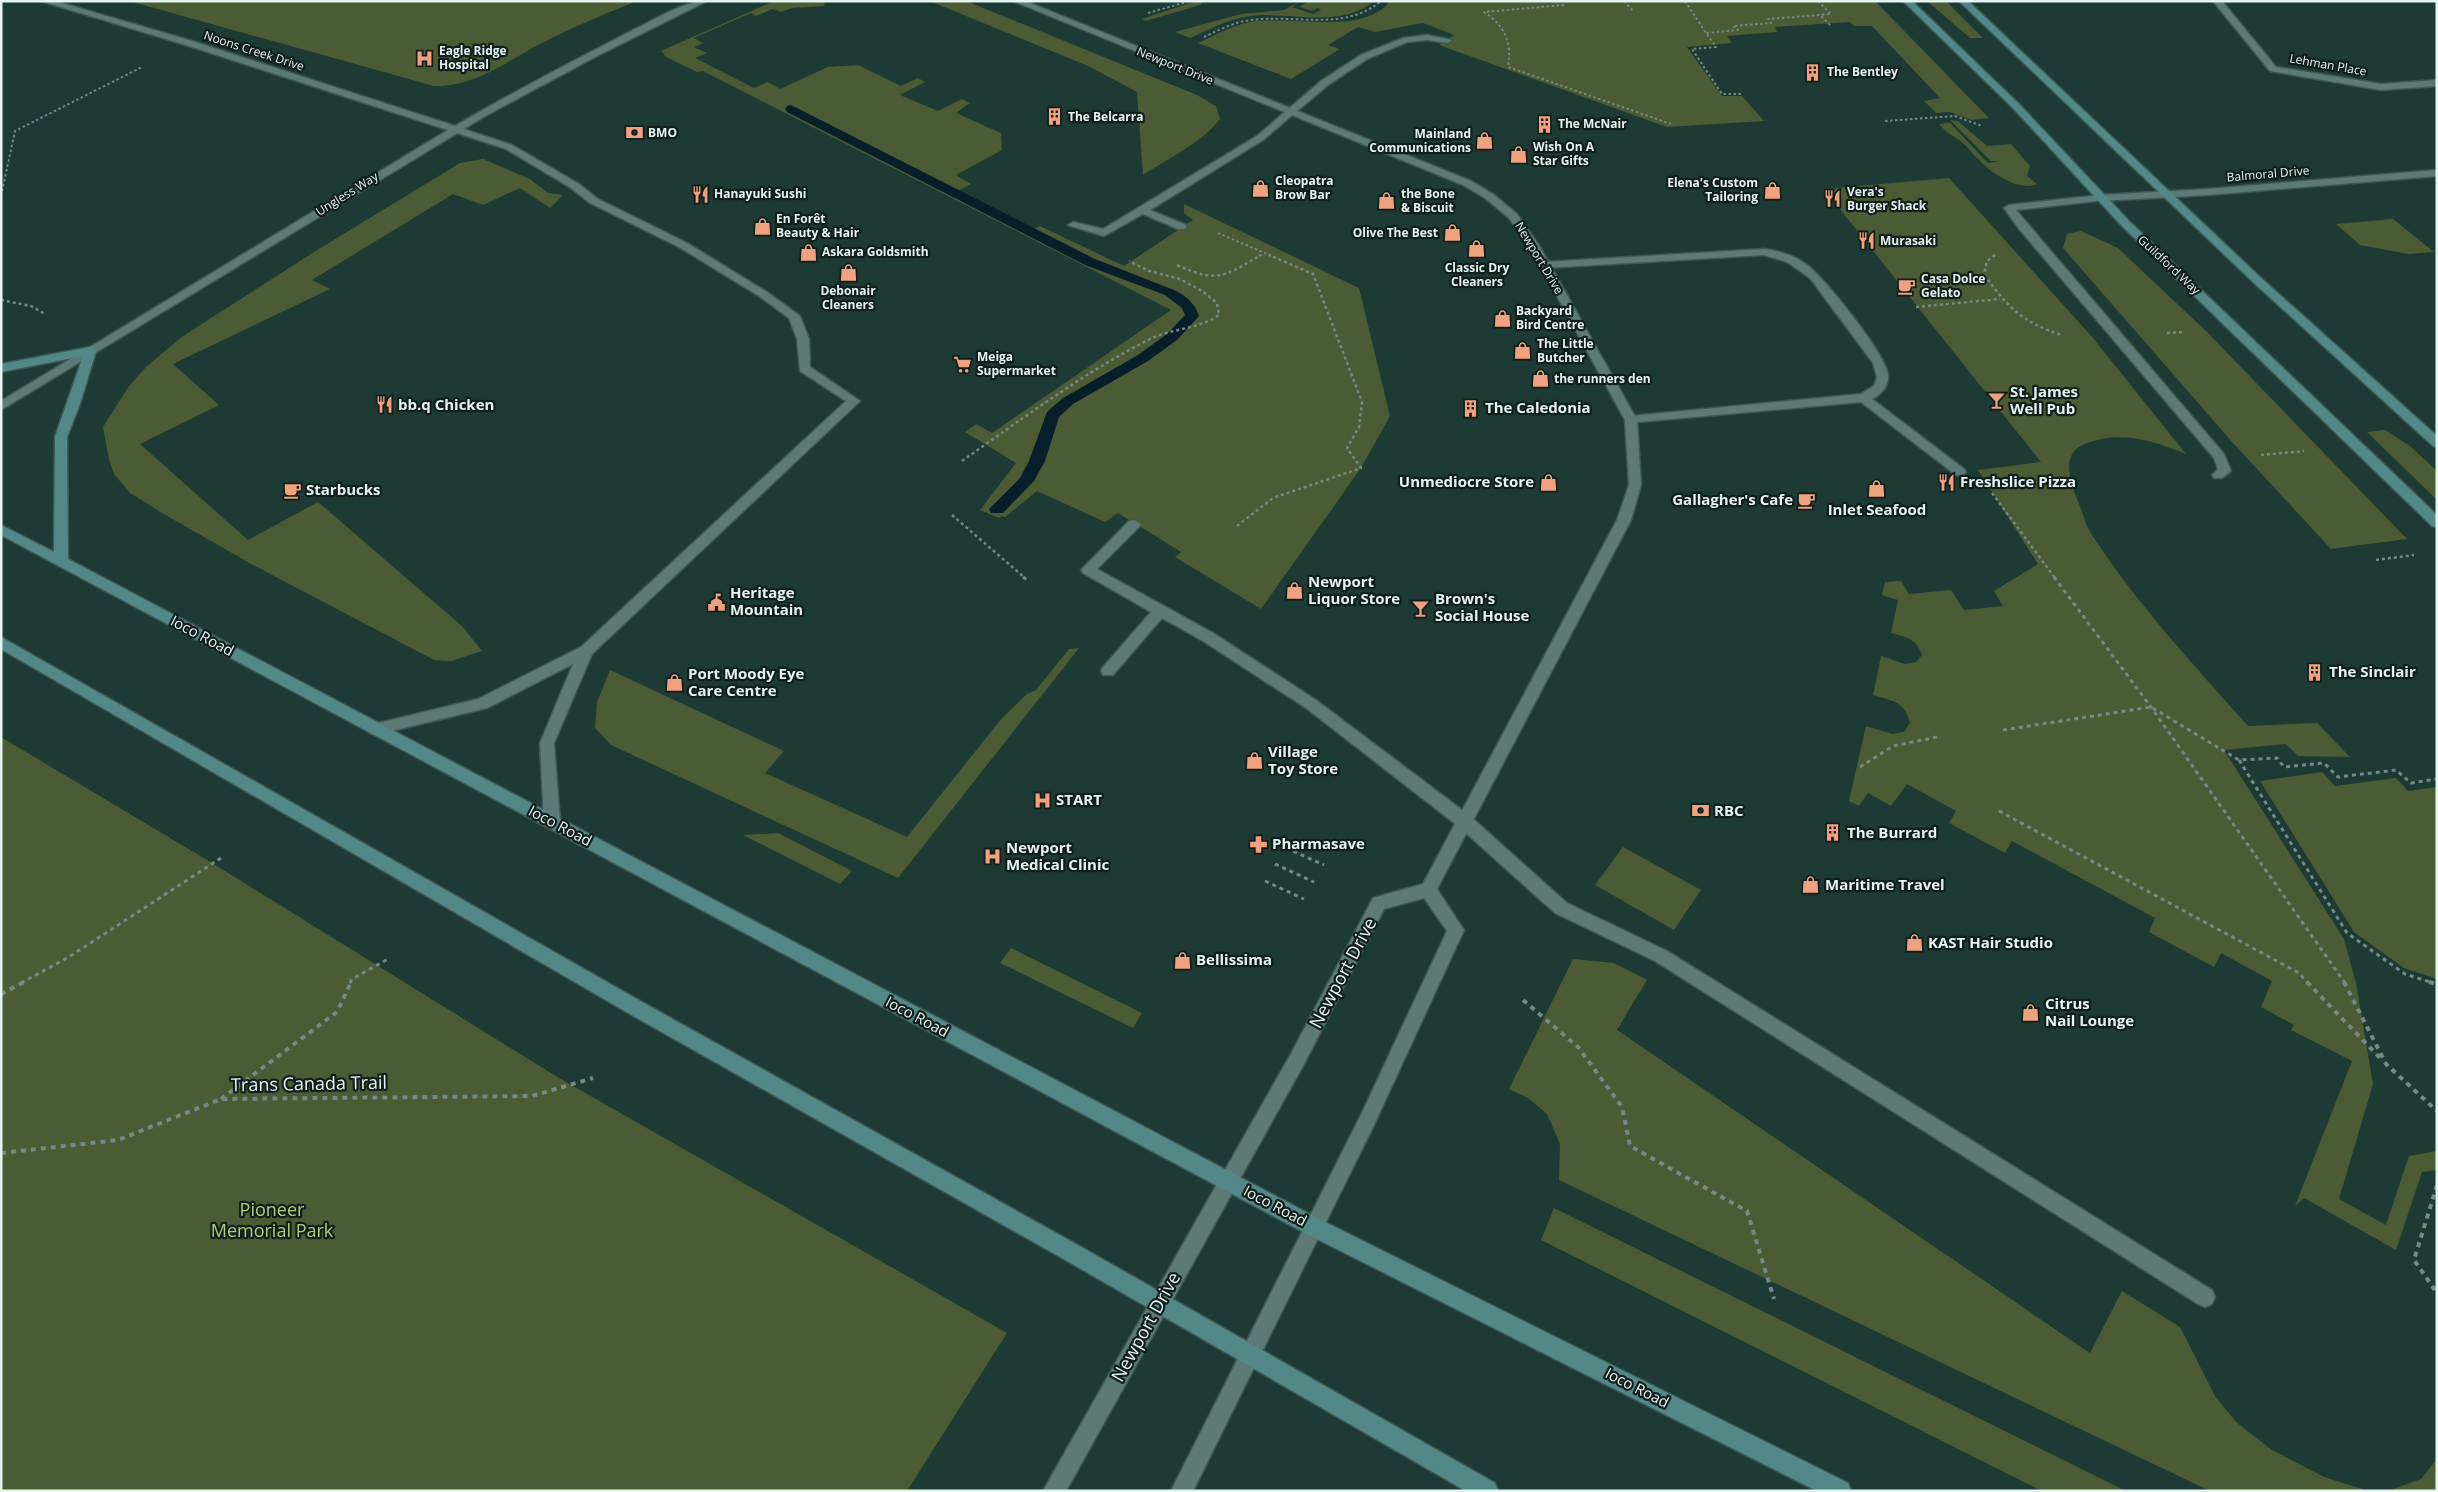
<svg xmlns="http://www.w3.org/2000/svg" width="2438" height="1492" font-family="'Open Sans',sans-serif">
  <rect width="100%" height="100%" fill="#1d3a35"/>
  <g fill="#4b5b33">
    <path d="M129,1H637C605,14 573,27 542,43C507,61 475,87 434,86Z"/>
    <path d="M774,1H825L824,6L792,8L781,12L772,9L756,16L751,13L694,38L703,43L694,47L707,53L695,58L754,88L768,82L780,89L828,67L858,65L901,86L918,78L925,82L900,95L938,111L962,99L970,103L956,113L1001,133L1002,150L956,175L971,184L958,191L1034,229L1040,226L1124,266L1193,220L1184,213V204L1359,288L1390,416L1361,468L1261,609L1175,557L1181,552L1118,513L1105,522L1037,491L1005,517L1002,516L999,518L980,510L1016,463L965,432L976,424L992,433L1171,310L703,71L697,72L666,57L661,51Z"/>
    <path d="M877,1H966L1197,95L1216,106L1220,119C1200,144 1169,158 1143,175L1137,92L1088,66L932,2Z"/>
    <path d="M1196,1H1205L1200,5L1146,21L1142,19Z"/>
    <path d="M1300,1L1292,7L1313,14L1321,10L1318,8L1312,11L1299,7L1309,1H1374C1339,31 1286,9 1245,17C1226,20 1208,30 1190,38L1175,32L1241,14L1284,10Z"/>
    <path d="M1390,1H1875L1989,118L1971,120L1950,112L1936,113L1924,101L1940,98L1872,26H1854L1850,22L1775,27L1777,32L1727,36L1732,43L1687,47L1722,96H1742L1764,121L1667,127L1439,45L1454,35L1423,23L1375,32L1358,27L1328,45L1340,49L1291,79L1198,43C1214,36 1231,26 1249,22C1288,14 1363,37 1390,1Z"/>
    <path d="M1927,1H1946L1983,38H1970Z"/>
    <path d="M1950,120L1958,121L1987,146L2011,144L2030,166L2027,176L2037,184C2019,192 1991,173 1979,160C1973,155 1969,148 1963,143C1954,136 1946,133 1939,124L1950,123L1988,163L2000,161H1991Z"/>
    <path d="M483,159L530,179L548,193L563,195L550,208L520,188L483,205L453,194L312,280L330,289L173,364L219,405L140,444L248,540L318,502L462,626L482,651L451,661L434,660L253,565L162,513L130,493L114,474L109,459L103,427L129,386L147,366L183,336L314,252L460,163Z"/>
    <path d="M1949,178L2093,338L2186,454C2154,441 2121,430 2087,443C2058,453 2071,483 2079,504C2083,513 2085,524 2090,532C2136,603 2193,664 2248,726L2317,723L2350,757L2298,756L2286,744L2224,750L2344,939L2356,983L2373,1084L2339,1199L2386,1225L2409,1156L2437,1151V1170L2422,1172L2396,1250L2304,1198L2295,1206L2352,1061L2291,1030L2294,1025L2261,1007L2272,981L2221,953L2214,967L2149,932L2155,918L2012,841L2005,853L1949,823L1956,811L1907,784L1891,806L1868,793L1859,806L1849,801L1866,726L1892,734L1904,732L1910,723C1905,701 1892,701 1873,695L1881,656L1905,664L1916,662L1922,655C1917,639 1906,637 1891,633L1898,600L1882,595L1885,582L1901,581L1909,594L1951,590L1964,610L2003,606L1994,591L2038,564L1978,470L2041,462L1824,189Z"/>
    <path d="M2393,219L2434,252L2408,254L2360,245L2336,224Z"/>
    <path d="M2081,231L2118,248L2206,331L2407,539L2331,549L2233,443L2063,248L2067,234Z"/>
    <path d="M2385,430L2410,446L2437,471V500L2367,432Z"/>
    <path d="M1079,648L898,878L611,745L595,728L597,702L610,670L784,751L765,773L907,837L1002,718L1027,694L1036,690L1069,649Z"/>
    <path d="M1,737L212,863L559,1078L1007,1333L907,1491H1Z"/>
    <path d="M2322,772L2335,786L2396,778L2408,791L2437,787V979L2404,968L2354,932L2260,781Z"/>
    <path d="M778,833L852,871L840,884L743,835Z"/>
    <path d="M1623,847L1701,890L1674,930L1595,885Z"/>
    <path d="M1011,948L1142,1013L1133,1028L1000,963Z"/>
    <path d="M1573,959L1614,963L1647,980L1617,1030L2090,1353L2122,1291L2180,1327L2215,1396L2236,1422L2272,1450L2324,1477L2369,1491H2210L1559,1180L1560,1144L1547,1114L1528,1098L1509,1089Z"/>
    <path d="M1554,1208L2126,1491H2042L1541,1240Z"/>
    <path d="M2437,1459V1491H2388L2421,1479Z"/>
  </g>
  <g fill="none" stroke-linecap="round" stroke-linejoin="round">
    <path fill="#081e2a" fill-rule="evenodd" d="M791,105L1095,259L1174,290C1186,296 1195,303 1199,316L1177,340L1148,361L1073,404L1059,417L1045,461L1034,481L1003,513H991L989,509L1020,478L1029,461L1047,412L1063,398L1138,355L1167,334L1185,315L1182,308L1165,295L1085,265L787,112L785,109L787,106Z"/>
    <defs>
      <g id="service">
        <path d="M1427,35L1452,40L1448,43L1427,40L1407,42L1367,59L1328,85L1263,140L1150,210L1186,225V229H1178L1143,214L1104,236L1068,225L1073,222L1103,229L1257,136L1321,81L1361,55L1403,38Z"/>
        <path d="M454,126L512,145L579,184L598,199L687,243L767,292L800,316L809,339L810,367L860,401L592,654L554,743L560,822L558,827L552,828L546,827L544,822L540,743L573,664L487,708L375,735L370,733L368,729L370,725L478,699L581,647L846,401L800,371L797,339L789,318L759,296L679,247L590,203L571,188L506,149L451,131L449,129Z"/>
        <path d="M2101,195L2105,196V200L2016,210L2224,454L2231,471L2222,478H2214L2212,475L2218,469L2214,458L2020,230L2004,208L2009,205Z"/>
        <path d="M1764,249C1780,251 1794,255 1807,265C1824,277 1887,356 1888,375C1889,386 1881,394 1872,399L1964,469L1966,472L1964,475H1956L1861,402L1627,423L1625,420L1631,416L1861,394L1874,386L1877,377L1873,363L1810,278L1787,262L1764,255L1545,268L1540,265L1545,262Z"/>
        <path d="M1134,520L1141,524L1139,527L1097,569L1213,633L1316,700L1470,816L1567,903L1667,951L2212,1290L2215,1297L2212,1304L2205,1307L2198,1304L1655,961L1555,913L1458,826L1306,708L1203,641L1162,618L1113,675H1103L1101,671L1103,667L1151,612L1083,573L1081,570L1129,521Z"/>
      </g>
      <g id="minor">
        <path d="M1013,1H1025L1471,181L1493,194L1517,214L1540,247L1637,420L1641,485L1631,520L1437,889L1464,930L1373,1127L1193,1491H1171L1361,1115L1447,931L1424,898L1384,909L1304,1064L1066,1491H1043L1292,1052L1373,898L1423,884L1617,520L1629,485L1625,420L1531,249L1509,218L1485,198L1463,185Z"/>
        <path d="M2213,1H2222L2276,67L2381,84L2437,80V86L2381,90L2270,71Z"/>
        <path d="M2437,170V176L2208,195L2101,201L2096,198L2101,195L2208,189Z"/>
      </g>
      <path id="tertiary" d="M41,1H55L192,41L455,126C513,92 573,61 633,30C655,20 683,1 707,1L595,57L487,115L1,410V401L448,130L186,45Z"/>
      <g id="secondary">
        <path d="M1903,1H1912L2019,104L2129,221L2437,515V527L2432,526L2121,225L2013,108Z"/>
        <path d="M1959,1H1968L2260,277L2437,436V447L2433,446L2253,282Z"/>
        <path d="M90,347L96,351L80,404L67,437L68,559L1321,1220L1848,1483L1851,1491H1817L1307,1234L1,535V525L54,552L55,437L83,356L1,372V364Z"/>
        <path d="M1,637L642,1002L1083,1248L1495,1483L1498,1491H1466L1069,1262L630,1014L1,649Z"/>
      </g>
    </defs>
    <use href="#service" stroke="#3e5853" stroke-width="3"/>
    <use href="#minor" stroke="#3e5853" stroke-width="3"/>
    <use href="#tertiary" stroke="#3e5853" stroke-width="3"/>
    <use href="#secondary" stroke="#3e5853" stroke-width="3"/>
    <g stroke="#738a86" stroke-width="2" stroke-dasharray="2.5 2.5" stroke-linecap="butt">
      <path d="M1624,1L1633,11"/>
      <path d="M1685,1L1706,33"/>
      <path d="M1818,1L1831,14L1820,15"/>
      <path d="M1564,5L1484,12C1505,26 1512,42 1508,67L1671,124"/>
      <path d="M1148,13L1190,1"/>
      <path d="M1204,37C1219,30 1234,22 1251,20C1295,14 1344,32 1381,1"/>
      <path d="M1741,94H1722L1692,49L1716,47L1706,33L1738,30L1733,26L1771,23L1768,19L1820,15L1832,27"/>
      <path d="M1885,121L1955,116L1982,126"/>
      <path d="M1,196L15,131L142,67"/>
      <path d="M1218,233L1272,256"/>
      <path d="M1259,256L1263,254"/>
      <path d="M1993,256L1996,254"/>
    </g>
    <g stroke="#738a86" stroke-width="2.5" stroke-dasharray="3 3" stroke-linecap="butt">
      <path d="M1995,255L1987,261L1984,274C2007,307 2023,323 2062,335"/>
      <path d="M1177,265C1217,284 1225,276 1261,255"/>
      <path d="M1,300L31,306L45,314"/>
      <path d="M1916,307L2000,299"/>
      <path d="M2167,333L2183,332"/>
      <path d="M2261,455L2304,451"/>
      <path d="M962,461C1022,419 1082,374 1148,340C1171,328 1197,330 1219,315L1217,303L1202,291L1180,279L1149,271L1129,261"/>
      <path d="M1992,493L2055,578"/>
      <path d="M952,515L1025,578"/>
      <path d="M1237,526L1273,498L1361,468L1347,448L1359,427L1362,402L1313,274L1269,255"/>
      <path d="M2376,560L2414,555"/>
    </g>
    <g stroke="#738a86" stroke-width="3" stroke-dasharray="4 4" stroke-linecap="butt">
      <path d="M1023,577L1027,580"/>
      <path d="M2054,577L2151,707L2345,983"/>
      <path d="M2003,730L2151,707L2239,760L2277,758L2284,767L2324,763L2338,777L2396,770L2411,783L2437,779"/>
      <path d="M2239,760L2347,933L2405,974L2433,983"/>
      <path d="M1860,767L1893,746L1937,737"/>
      <path d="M1999,811L2299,973L2308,983"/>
      <path d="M1286,848L1324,865"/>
      <path d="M1275,864L1314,882"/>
      <path d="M1265,881L1304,899"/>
      <path d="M21,983L69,957L224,856"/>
      <path d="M350,983L352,979L388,959"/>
    </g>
    <g stroke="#738a86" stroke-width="4" stroke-dasharray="5 5" stroke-linecap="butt">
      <path d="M2307,982L2382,1060"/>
      <path d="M2344,982L2386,1064L2437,1111"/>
      <path d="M2429,982L2437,984"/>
      <path d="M1,994L24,982"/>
      <path d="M1523,1000L1578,1047L1622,1107L1630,1146L1747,1211L1774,1299"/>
      <path d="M221,1099L337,1012L351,982"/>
      <path d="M1,1153L118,1140L221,1099L532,1096L593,1078"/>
      <path d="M2437,1185L2414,1260L2437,1293"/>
    </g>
    <use href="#service" fill="#5c7b74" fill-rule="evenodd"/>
    <use href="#minor" fill="#5c7b74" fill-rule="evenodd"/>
    <use href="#tertiary" fill="#5c7b74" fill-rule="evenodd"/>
    <use href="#secondary" fill="#528988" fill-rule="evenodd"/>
  </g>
  <defs>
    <symbol id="hospital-bare" viewBox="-9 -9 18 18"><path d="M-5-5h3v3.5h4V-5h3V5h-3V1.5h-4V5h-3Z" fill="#f1a17d" stroke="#121e1c" stroke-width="2.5" paint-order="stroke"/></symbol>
    <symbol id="building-bare" viewBox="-9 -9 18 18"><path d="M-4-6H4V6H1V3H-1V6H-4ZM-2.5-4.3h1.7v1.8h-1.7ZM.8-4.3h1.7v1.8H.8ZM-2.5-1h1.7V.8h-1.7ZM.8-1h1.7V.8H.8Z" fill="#f1a17d" stroke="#121e1c" stroke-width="2.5" paint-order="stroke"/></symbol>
    <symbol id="bank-bare" viewBox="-9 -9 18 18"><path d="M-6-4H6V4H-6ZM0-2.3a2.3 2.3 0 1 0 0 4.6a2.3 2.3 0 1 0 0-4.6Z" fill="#f1a17d" stroke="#121e1c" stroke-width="2.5" paint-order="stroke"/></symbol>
    <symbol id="shop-bare" viewBox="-9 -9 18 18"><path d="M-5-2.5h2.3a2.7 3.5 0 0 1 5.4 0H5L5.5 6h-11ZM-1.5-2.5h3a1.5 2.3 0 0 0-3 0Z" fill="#f1a17d" stroke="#121e1c" stroke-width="2.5" paint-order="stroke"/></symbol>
    <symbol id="restaurant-bare" viewBox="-9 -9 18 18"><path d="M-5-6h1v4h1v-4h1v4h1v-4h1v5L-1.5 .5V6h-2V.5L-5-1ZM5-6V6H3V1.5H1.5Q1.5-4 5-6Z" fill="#f1a17d" stroke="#121e1c" stroke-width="2.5" paint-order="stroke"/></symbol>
    <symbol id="cafe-bare" viewBox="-9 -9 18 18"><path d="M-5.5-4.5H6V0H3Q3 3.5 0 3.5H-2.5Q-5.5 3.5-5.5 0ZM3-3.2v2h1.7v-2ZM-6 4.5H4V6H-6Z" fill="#f1a17d" stroke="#121e1c" stroke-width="2.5" paint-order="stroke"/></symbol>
    <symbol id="supermarket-bare" viewBox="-9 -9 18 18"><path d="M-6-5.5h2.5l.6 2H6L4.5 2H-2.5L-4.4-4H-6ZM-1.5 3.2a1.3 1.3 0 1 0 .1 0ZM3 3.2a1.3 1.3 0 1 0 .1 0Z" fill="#f1a17d" stroke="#121e1c" stroke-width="2.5" paint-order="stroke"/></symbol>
    <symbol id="bar-bare" viewBox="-9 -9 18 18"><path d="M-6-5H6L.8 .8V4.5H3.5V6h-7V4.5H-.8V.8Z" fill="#f1a17d" stroke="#121e1c" stroke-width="2.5" paint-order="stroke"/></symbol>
    <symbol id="civic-bare" viewBox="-9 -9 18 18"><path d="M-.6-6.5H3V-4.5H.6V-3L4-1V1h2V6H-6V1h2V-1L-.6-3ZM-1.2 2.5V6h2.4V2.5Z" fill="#f1a17d" stroke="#121e1c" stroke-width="2.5" paint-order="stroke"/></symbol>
    <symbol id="pharmacy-bare" viewBox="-9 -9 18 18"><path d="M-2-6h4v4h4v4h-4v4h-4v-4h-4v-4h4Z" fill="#f1a17d" stroke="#121e1c" stroke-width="2.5" paint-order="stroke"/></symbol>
  </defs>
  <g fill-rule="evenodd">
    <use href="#hospital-bare" x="412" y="46" width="25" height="25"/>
    <use href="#building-bare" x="1800" y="60" width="25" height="25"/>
    <use href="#building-bare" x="1042" y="104" width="25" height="25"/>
    <use href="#building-bare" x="1532" y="112" width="25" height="25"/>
    <use href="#bank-bare" x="622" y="120" width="25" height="25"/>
    <use href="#shop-bare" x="1472" y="128" width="25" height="25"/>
    <use href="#shop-bare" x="1506" y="142" width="25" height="25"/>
    <use href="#shop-bare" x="1248" y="176" width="25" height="25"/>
    <use href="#shop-bare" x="1760" y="178" width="25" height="25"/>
    <use href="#restaurant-bare" x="688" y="182" width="25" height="25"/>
    <use href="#restaurant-bare" x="1820" y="186" width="25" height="25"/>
    <use href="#shop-bare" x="1374" y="188" width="25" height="25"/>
    <use href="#shop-bare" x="750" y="214" width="25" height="25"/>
    <use href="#shop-bare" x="1440" y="220" width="25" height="25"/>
    <use href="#restaurant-bare" x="1854" y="228" width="25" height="25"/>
    <use href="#shop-bare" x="1464" y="236" width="25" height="25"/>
    <use href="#shop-bare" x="796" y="240" width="25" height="25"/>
    <use href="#shop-bare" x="836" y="260" width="25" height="25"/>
    <use href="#cafe-bare" x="1894" y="274" width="25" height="25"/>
    <use href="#shop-bare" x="1490" y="306" width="25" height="25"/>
    <use href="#shop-bare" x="1510" y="338" width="25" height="25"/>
    <use href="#supermarket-bare" x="950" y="352" width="25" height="25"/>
    <use href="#shop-bare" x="1528" y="366" width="25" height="25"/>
    <use href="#bar-bare" x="1984" y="388" width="25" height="25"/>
    <use href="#restaurant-bare" x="372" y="392" width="25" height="25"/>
    <use href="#building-bare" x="1458" y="396" width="25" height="25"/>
    <use href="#shop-bare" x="1536" y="470" width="25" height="25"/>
    <use href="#restaurant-bare" x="1934" y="470" width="25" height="25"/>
    <use href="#shop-bare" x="1864" y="476" width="25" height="25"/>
    <use href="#cafe-bare" x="280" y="478" width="25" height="25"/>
    <use href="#cafe-bare" x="1794" y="488" width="25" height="25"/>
    <use href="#shop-bare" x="1282" y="578" width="25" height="25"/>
    <use href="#civic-bare" x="704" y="590" width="25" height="25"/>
    <use href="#bar-bare" x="1408" y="596" width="25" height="25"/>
    <use href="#building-bare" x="2302" y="660" width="25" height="25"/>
    <use href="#shop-bare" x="662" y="670" width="25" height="25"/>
    <use href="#shop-bare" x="1242" y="748" width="25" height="25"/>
    <use href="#hospital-bare" x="1030" y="788" width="25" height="25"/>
    <use href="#bank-bare" x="1688" y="798" width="25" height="25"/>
    <use href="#building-bare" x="1820" y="820" width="25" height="25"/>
    <use href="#pharmacy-bare" x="1246" y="832" width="25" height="25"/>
    <use href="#hospital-bare" x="980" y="844" width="25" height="25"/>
    <use href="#shop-bare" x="1798" y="872" width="25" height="25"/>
    <use href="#shop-bare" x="1902" y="930" width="25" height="25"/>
    <use href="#shop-bare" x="1170" y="948" width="25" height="25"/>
    <use href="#shop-bare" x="2018" y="1000" width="25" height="25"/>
  </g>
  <g text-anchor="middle" stroke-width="4.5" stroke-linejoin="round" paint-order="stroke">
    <g font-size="12" fill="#e4f4f1" stroke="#121e1c">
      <text transform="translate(254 51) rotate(18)" y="4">Noons Creek Drive</text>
      <text transform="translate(2328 65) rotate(10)" y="4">Lehman Place</text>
      <text transform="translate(1175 66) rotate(22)" y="4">Newport Drive</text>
      <text transform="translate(2268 174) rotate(-5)" y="4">Balmoral Drive</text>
      <text transform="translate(347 194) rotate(-32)" y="4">Ungless Way</text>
      <text transform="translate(1539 258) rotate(59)" y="4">Newport Drive</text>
      <text transform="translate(2169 265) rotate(43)" y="4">Guildford Way</text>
    </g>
    <g font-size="12" font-weight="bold" fill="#e4f4f1" stroke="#121e1c" text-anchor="start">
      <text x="439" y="55">Eagle Ridge<tspan x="439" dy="14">Hospital</tspan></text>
      <text x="1827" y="76">The Bentley</text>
      <text x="1068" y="121">The Belcarra</text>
      <text x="1558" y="128">The McNair</text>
      <text x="648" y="137">BMO</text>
      <text x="1471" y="138" text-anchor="end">Mainland<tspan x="1471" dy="14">Communications</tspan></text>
      <text x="1533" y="151">Wish On A<tspan x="1533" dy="14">Star Gifts</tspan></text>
      <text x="1275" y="185">Cleopatra<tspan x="1275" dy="14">Brow Bar</tspan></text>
      <text x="1758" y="187" text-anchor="end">Elena's Custom<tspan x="1758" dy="14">Tailoring</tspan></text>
      <text x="1847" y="196">Vera's<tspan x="1847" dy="14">Burger Shack</tspan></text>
      <text x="714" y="198">Hanayuki Sushi</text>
      <text x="1401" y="198">the Bone<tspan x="1401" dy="14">&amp; Biscuit</tspan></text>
      <text x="776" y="223">En Forêt<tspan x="776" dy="14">Beauty &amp; Hair</tspan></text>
      <text x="1438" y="237" text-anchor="end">Olive The Best</text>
      <text x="1880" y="245">Murasaki</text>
      <text x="822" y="256">Askara Goldsmith</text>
      <text x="1477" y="272" text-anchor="middle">Classic Dry<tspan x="1477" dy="14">Cleaners</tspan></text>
      <text x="1921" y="283">Casa Dolce<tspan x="1921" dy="14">Gelato</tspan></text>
      <text x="848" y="295" text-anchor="middle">Debonair<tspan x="848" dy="14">Cleaners</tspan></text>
      <text x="1516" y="315">Backyard<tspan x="1516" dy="14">Bird Centre</tspan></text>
      <text x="1537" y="348">The Little<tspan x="1537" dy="14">Butcher</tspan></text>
      <text x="977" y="361">Meiga<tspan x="977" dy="14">Supermarket</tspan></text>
      <text x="1554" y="383">the runners den</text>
    </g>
    <g font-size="15" font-weight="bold" fill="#e4f4f1" stroke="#121e1c" text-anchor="start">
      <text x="2010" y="397">St. James<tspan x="2010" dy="17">Well Pub</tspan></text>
      <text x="398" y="410">bb.q Chicken</text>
      <text x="1485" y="413">The Caledonia</text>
      <text x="1534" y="487" text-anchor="end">Unmediocre Store</text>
      <text x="1960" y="487">Freshslice Pizza</text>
      <text x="306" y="495">Starbucks</text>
      <text x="1793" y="505" text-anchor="end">Gallagher's Cafe</text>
      <text x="1877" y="515" text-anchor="middle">Inlet Seafood</text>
      <text x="1308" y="587">Newport<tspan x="1308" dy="17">Liquor Store</tspan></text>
      <text x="730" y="598">Heritage<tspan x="730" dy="17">Mountain</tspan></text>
      <text x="1435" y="604">Brown's<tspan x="1435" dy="17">Social House</tspan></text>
      <text x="2329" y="677">The Sinclair</text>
      <text x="688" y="679">Port Moody Eye<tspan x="688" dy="17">Care Centre</tspan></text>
      <text x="1268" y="757">Village<tspan x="1268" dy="17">Toy Store</tspan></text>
      <text x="1056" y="805">START</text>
      <text x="1714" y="816">RBC</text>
      <text x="1847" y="838">The Burrard</text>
      <text x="1272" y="849">Pharmasave</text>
      <text x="1006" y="853">Newport<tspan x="1006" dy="17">Medical Clinic</tspan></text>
      <text x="1825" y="890">Maritime Travel</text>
      <text x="1928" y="948">KAST Hair Studio</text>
      <text x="1196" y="965">Bellissima</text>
      <text x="2045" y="1009">Citrus<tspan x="2045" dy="17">Nail Lounge</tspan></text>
    </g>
    <g font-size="15" fill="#e4f4f1" stroke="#121e1c">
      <text transform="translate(202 636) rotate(28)" y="5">Ioco Road</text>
      <text transform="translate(560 826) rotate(28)" y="5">Ioco Road</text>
      <text transform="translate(917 1017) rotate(28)" y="5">Ioco Road</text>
      <text transform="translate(1275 1206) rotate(28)" y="5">Ioco Road</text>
      <text transform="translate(1637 1388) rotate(27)" y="5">Ioco Road</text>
    </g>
    <g font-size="18" fill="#e4f4f1" stroke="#121e1c">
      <text transform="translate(1343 973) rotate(-62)" y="6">Newport Drive</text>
      <text transform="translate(309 1084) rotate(-1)" y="6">Trans Canada Trail</text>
      <text transform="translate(1146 1327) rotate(-61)" y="6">Newport Drive</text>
    </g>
    <g font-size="18" fill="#aed079" stroke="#121e1c">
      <text x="272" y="1216">Pioneer<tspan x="272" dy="21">Memorial Park</tspan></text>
    </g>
  </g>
  <rect width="2438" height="1492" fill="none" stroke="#e4f4f1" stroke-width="5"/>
</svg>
